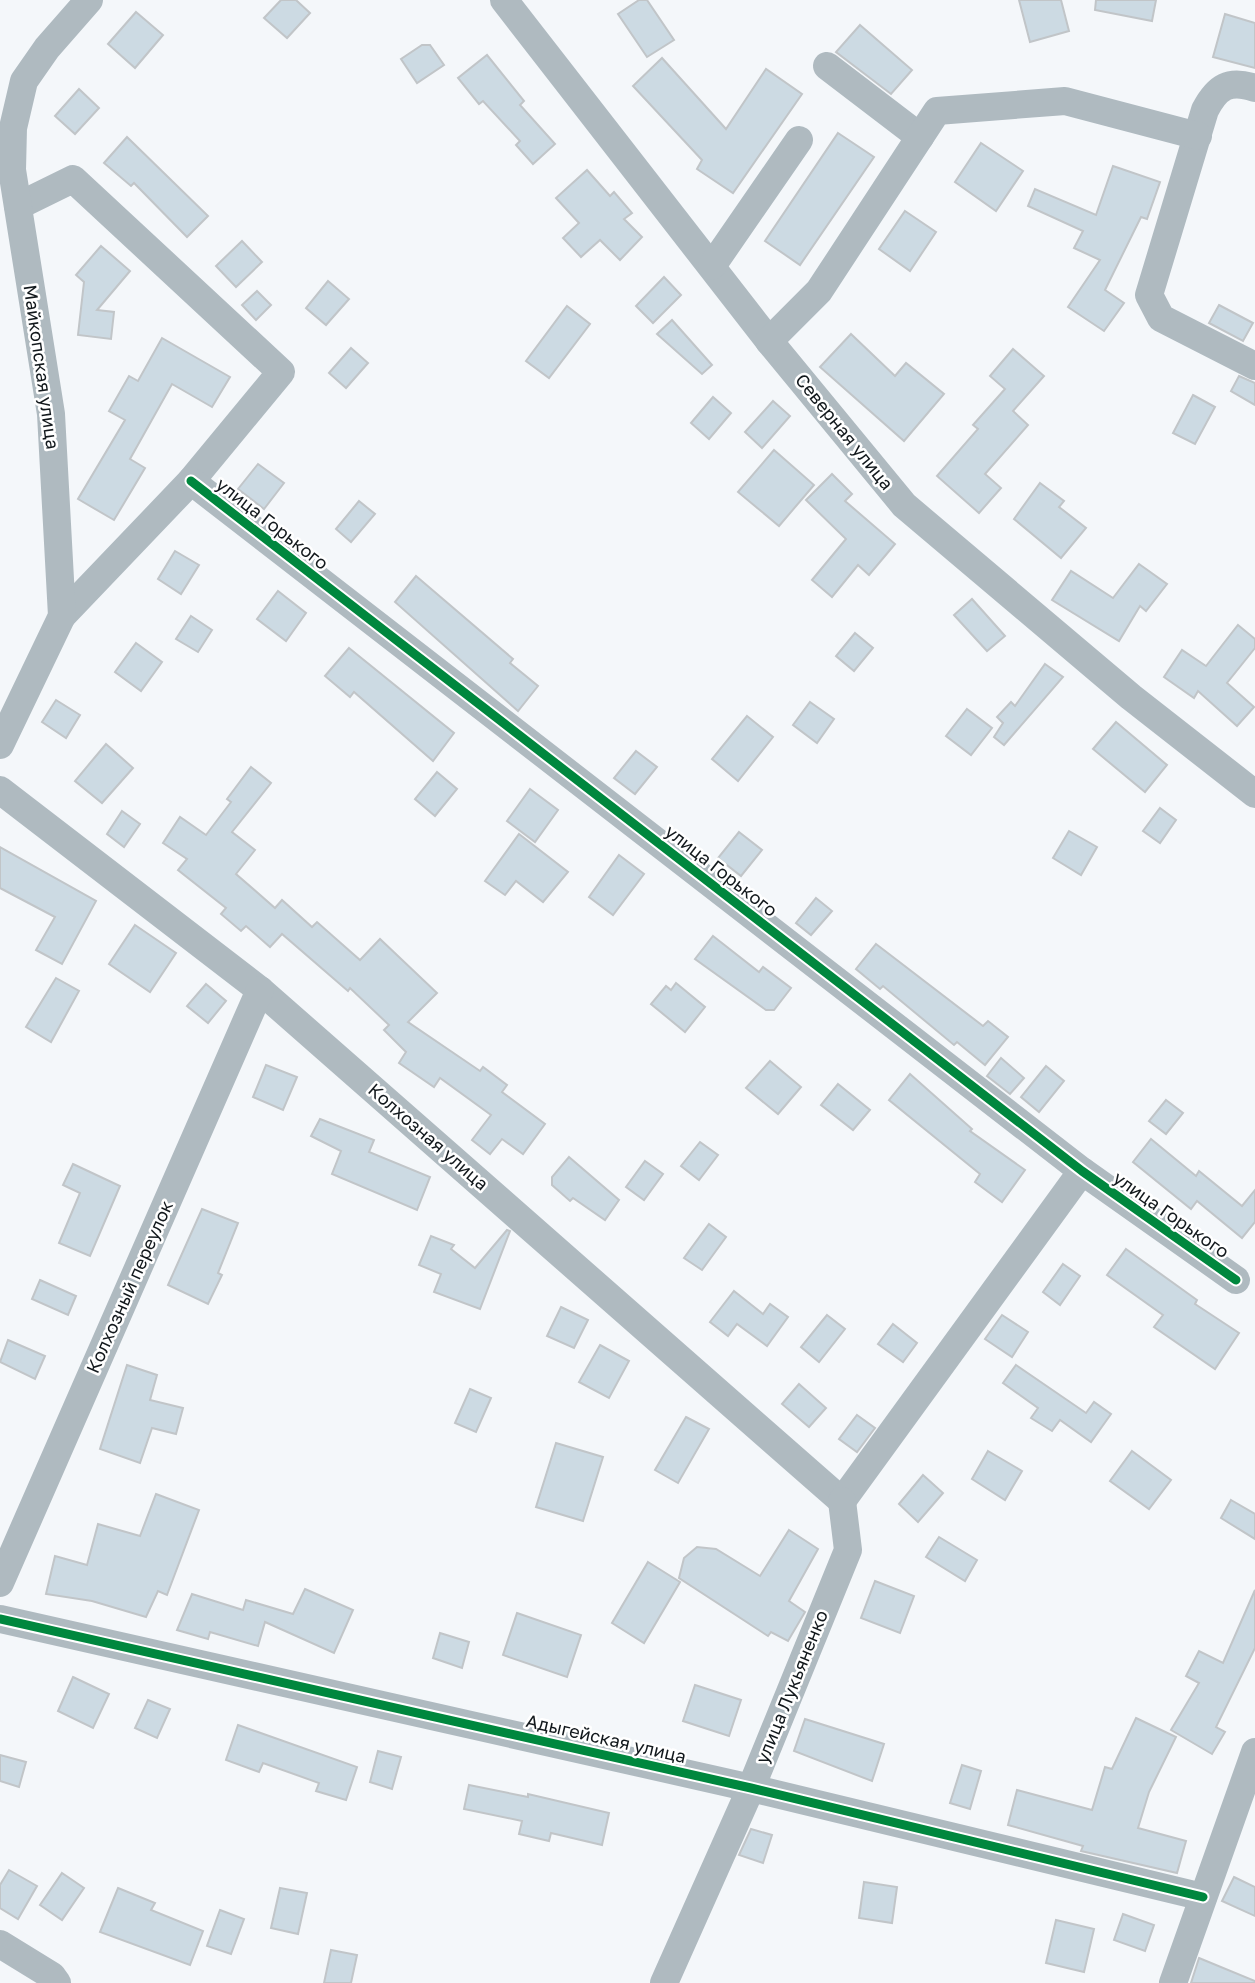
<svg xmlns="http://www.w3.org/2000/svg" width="1255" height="1983" font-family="'Golos Text',sans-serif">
  <rect width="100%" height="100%" fill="#f4f7fa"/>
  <g fill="#ccdae3" stroke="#c1c5c8" stroke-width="2">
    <path d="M281,0H296L310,13L287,38L264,18Z"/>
    <path d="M639,0H647L674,40L647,57L618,14Z"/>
    <path d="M1019,0H1061L1069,31L1030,42Z"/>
    <path d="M1096,0H1156L1152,21L1095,10Z"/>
    <path d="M136,12L163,35L135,68L108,44Z"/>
    <path d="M1225,14L1255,23V68L1213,57Z"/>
    <path d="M860,25L912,70L891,94L836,52Z"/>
    <path d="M422,45H430L444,65L417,83L401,59Z"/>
    <path d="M487,55L524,101L520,105L555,144L533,164L516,145L520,141L483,101L479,104L458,78Z"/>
    <path d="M662,58L726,129L766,69L802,94L733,193L697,169L702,160L633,86Z"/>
    <path d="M79,89L99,108L75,134L55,116Z"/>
    <path d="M838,133L874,157L800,265L765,241Z"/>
    <path d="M127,137L208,216L187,237L134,183L131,186L104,163Z"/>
    <path d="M981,143L1023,171L996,211L955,182Z"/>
    <path d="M1113,166L1160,182L1147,219L1141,217L1105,290L1124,303L1104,331L1068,307L1100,260L1074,248L1083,231L1028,206L1035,189L1096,215Z"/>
    <path d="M587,170L610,196L614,192L632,213L624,219L642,237L620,260L600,240L581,257L563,238L579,223L556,198Z"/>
    <path d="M905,211L936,232L910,271L879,249Z"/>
    <path d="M242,241L262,262L236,287L216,266Z"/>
    <path d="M101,246L130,271L97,310L114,312L111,339L78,335L84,282L76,275Z"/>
    <path d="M664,277L681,295L653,323L636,306Z"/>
    <path d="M328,281L349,299L326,325L306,308Z"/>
    <path d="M257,291L271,305L256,320L242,305Z"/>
    <path d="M1219,305L1253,323L1243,341L1209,323Z"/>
    <path d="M567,306L590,324L549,378L526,361Z"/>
    <path d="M672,320L712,365L702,374L657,334Z"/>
    <path d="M851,334L895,376L906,363L944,394L904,441L820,367Z"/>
    <path d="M162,338L230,377L212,407L172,384L130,459L145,468L114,520L78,499L125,420L109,411L129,376L138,381Z"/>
    <path d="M351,348L368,363L346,388L329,373Z"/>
    <path d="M1013,349L1044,376L1013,411L1028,425L985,474L1001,488L979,513L937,476L978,429L973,425L1005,389L990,376Z"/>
    <path d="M1239,376L1255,383V405L1231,391Z"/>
    <path d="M1193,395L1215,407L1195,444L1173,433Z"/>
    <path d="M713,397L731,413L709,439L691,423Z"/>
    <path d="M773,401L790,416L762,448L745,432Z"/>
    <path d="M774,450L814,485L779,526L738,492Z"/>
    <path d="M258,464L284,483L264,509L238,489Z"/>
    <path d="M832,474L852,494L845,501L895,544L869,575L858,565L832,597L812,580L846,539L806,500Z"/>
    <path d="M1040,483L1064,501L1059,507L1086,528L1061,558L1014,519Z"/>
    <path d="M359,501L375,514L351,542L336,529Z"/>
    <path d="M175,551L199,565L181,594L158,579Z"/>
    <path d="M1139,564L1167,584L1146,611L1140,606L1119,641L1052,600L1071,571L1113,598Z"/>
    <path d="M416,576L513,659L510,663L538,686L518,711L395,602Z"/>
    <path d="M278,591L306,613L286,641L257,619Z"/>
    <path d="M972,599L1005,636L987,651L954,615Z"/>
    <path d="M191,616L212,630L198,652L176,639Z"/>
    <path d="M1238,625L1255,639V648L1227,683L1254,707L1237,726L1198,691L1194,698L1164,677L1182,650L1206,666Z"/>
    <path d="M855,633L873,648L854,671L836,656Z"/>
    <path d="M136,643L162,662L141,691L115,672Z"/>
    <path d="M349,648L454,733L433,761L354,692L350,697L325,676Z"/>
    <path d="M1045,664L1063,677L1004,745L994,737L1003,723L997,717L1011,702L1015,706Z"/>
    <path d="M56,700L80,715L66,738L42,722Z"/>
    <path d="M810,702L834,719L817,743L793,725Z"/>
    <path d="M967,709L992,728L971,755L946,736Z"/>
    <path d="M747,716L773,737L738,781L712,759Z"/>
    <path d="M1116,722L1167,765L1145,792L1093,749Z"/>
    <path d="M106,744L133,768L102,803L75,781Z"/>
    <path d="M636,751L657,767L635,794L614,778Z"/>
    <path d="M251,767L271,783L232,832L255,850L236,874L275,908L282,900L312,927L317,922L360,960L380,939L437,993L408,1022L480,1071L483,1067L507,1085L502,1092L545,1124L523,1154L502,1139L490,1154L472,1140L491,1115L440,1078L434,1087L399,1063L406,1052L384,1030L389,1025L350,988L348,991L282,934L270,947L246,926L241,931L221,914L226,908L178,870L187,859L163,843L180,817L206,835L231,802L227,799Z"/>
    <path d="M437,772L457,789L435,816L415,799Z"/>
    <path d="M530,789L558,810L535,842L507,821Z"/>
    <path d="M1160,808L1176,820L1160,843L1143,831Z"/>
    <path d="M122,811L140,824L124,847L107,834Z"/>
    <path d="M1069,831L1097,847L1081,875L1053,858Z"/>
    <path d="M739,832L762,850L741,876L718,858Z"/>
    <path d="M519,834L568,872L543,902L516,881L505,895L485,881Z"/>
    <path d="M0,847L96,901L62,964L36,950L55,917L0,888Z"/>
    <path d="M619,855L644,874L613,915L589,897Z"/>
    <path d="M816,898L832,911L811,935L796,923Z"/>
    <path d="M135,925L176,953L150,992L109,964Z"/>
    <path d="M713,936L759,972L763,967L791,988L774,1010H766L695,959Z"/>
    <path d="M876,944L983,1026L988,1021L1008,1037L985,1065L957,1042L954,1045L883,986L880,989L856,969Z"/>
    <path d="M56,978L79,991L51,1042L26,1027Z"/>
    <path d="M676,983L705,1007L685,1032L651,1004L666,986L671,990Z"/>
    <path d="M206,984L226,1001L208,1023L187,1006Z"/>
    <path d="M1001,1058L1024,1078L1010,1094L987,1076Z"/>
    <path d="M770,1061L801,1087L778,1114L746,1088Z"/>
    <path d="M266,1065L297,1077L283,1110L253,1097Z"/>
    <path d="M1046,1066L1064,1081L1039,1112L1021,1097Z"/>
    <path d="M910,1074L972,1129L970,1131L1025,1170L1002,1202L975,1182L980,1174L889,1100Z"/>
    <path d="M838,1084L870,1110L853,1130L821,1105Z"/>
    <path d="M1166,1100L1183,1113L1166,1134L1149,1121Z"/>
    <path d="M320,1119L374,1140L369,1152L430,1177L417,1210L332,1174L341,1151L311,1136Z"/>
    <path d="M1151,1139L1196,1176L1199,1171L1242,1206L1255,1190V1222L1242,1238L1197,1201L1191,1209L1133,1162Z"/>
    <path d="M700,1142L718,1155L699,1180L681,1166Z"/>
    <path d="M569,1157L619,1200L605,1220L573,1198L570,1201L552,1185V1177Z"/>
    <path d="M645,1161L663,1174L644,1200L626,1187Z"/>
    <path d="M73,1164L120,1186L90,1256L59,1243L80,1193L63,1185Z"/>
    <path d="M202,1209L238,1223L218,1273L222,1275L208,1304L168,1285Z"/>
    <path d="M709,1224L726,1237L702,1270L684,1258Z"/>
    <path d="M507,1230L510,1231L480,1309L434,1292L441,1274L419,1265L431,1236L454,1245L451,1249L475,1268Z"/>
    <path d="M1126,1249L1197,1300L1195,1304L1239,1333L1215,1369L1154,1327L1163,1315L1107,1275Z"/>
    <path d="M1063,1264L1080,1276L1060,1305L1043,1292Z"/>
    <path d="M40,1280L76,1296L68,1315L32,1299Z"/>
    <path d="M734,1291L763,1314L770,1304L788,1317L767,1346L737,1324L728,1336L710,1322Z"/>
    <path d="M561,1307L588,1320L574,1348L547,1336Z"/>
    <path d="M827,1315L845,1329L819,1362L801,1347Z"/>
    <path d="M1002,1315L1028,1332L1012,1357L985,1339Z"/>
    <path d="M893,1324L917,1343L903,1362L878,1344Z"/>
    <path d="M8,1340L45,1356L35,1379L0,1362Z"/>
    <path d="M600,1345L629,1361L609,1398L579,1382Z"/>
    <path d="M127,1365L157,1375L150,1400L183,1408L176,1434L152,1428L140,1463L100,1449Z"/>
    <path d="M1016,1365L1086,1413L1094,1402L1111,1414L1091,1442L1060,1420L1052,1431L1031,1418L1038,1408L1003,1383Z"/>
    <path d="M799,1384L826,1408L809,1427L782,1404Z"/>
    <path d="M470,1389L491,1398L476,1432L455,1423Z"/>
    <path d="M857,1415L875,1428L857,1452L839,1439Z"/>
    <path d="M686,1417L709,1429L678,1483L655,1470Z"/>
    <path d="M556,1443L603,1457L583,1521L536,1507Z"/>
    <path d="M988,1451L1022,1471L1005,1500L972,1479Z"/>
    <path d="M1132,1451L1171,1480L1149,1509L1110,1481Z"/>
    <path d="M923,1475L943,1493L918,1522L899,1504Z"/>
    <path d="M156,1494L199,1510L167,1595L158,1591L146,1617L92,1601L46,1594L55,1556L87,1565L98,1524L140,1536Z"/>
    <path d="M1231,1500L1255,1514V1539L1221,1518Z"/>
    <path d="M789,1530L818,1549L789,1601L805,1612L788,1641L771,1632L768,1636L679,1578L684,1558L697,1547L716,1549L760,1576Z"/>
    <path d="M939,1537L977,1560L965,1581L926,1557Z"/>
    <path d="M648,1562L680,1582L644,1643L612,1623Z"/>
    <path d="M875,1581L914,1596L900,1633L861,1618Z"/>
    <path d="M305,1589L353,1610L334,1653L265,1622L258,1646L210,1632L208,1639L177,1630L192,1594L243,1610L246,1600L293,1614Z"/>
    <path d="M1255,1590V1648L1216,1727L1225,1732L1212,1754L1171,1730L1199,1683L1186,1676L1199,1651L1223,1663Z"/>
    <path d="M517,1613L581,1635L567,1677L503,1655Z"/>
    <path d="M440,1633L469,1642L462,1668L433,1658Z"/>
    <path d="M73,1677L109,1694L93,1728L58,1711Z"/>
    <path d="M695,1685L741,1700L729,1736L683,1721Z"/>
    <path d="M148,1700L170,1709L157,1738L135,1728Z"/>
    <path d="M1136,1718L1176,1737L1149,1792L1138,1828L1186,1841L1177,1873L1081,1851L1083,1846L1008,1825L1017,1790L1092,1810L1105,1767L1112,1769Z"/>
    <path d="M805,1719L884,1744L872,1781L794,1751Z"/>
    <path d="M238,1725L357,1767L346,1800L316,1791L319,1783L263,1763L259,1772L226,1760Z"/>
    <path d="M378,1751L401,1757L392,1789L370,1782Z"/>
    <path d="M0,1755L26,1762L19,1787L0,1781Z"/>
    <path d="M962,1765L981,1771L970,1809L950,1803Z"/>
    <path d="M469,1785L528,1797V1794L609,1813L602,1845L551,1833L549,1841L519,1834L522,1821L464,1809Z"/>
    <path d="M751,1829L772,1835L763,1863L739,1855Z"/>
    <path d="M9,1870L37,1886L18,1919L0,1908V1885Z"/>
    <path d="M62,1873L84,1888L62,1920L40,1905Z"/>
    <path d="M1234,1877L1255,1887V1916L1222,1901Z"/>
    <path d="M864,1882L897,1887L892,1923L859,1918Z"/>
    <path d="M118,1888L155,1903L151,1910L203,1931L190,1965L100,1932Z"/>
    <path d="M280,1888L307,1893L298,1934L271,1928Z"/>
    <path d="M220,1910L244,1919L231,1954L207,1946Z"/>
    <path d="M1123,1914L1154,1925L1145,1951L1114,1940Z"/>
    <path d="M1056,1920L1094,1929L1084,1972L1046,1963Z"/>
    <path d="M331,1950L357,1955L351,1983H324Z"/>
    <path d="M1199,1958L1255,1981V1983H1191Z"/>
  </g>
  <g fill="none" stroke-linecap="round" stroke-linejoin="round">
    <g stroke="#afbac0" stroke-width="28">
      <path d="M504,0L769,341L904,505L1131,697L1255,794"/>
      <path d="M827,66L920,137"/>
      <path d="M1255,88C1229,79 1217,87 1205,110L1149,295L1161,318L1255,366"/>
      <path d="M18,206L73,179L281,372L191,481L62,616"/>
      <path d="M712,266L799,140"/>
      <path d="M769,341L819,291L937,111L1065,101L1198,136"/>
      <path d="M191,481L1082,1171L1236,1280"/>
      <path d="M0,745L62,616L51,414L12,170L13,128L24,81L47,48L89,0"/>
      <path d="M0,790L260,990L842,1501"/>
      <path d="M842,1501L1082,1171"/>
      <path d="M0,1583L260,990"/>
      <path d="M0,1619L751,1788L1203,1897"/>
      <path d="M0,1944L52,1976L57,1983"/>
      <path d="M664,1983L751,1788L848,1550L842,1501"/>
      <path d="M1173,1983L1255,1752"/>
    </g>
    <defs>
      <g id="cycleway">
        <path d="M191,481L1082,1171L1236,1280"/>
        <path d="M0,1619L751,1788L1203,1897"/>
      </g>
    </defs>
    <use href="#cycleway" stroke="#fff" stroke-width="13"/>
    <use href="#cycleway" stroke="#00873e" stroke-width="9"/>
  </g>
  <g text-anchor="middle" stroke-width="5" stroke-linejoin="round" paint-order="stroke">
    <g font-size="18" fill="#12181c" stroke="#fff">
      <text transform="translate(41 367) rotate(82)" y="6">Майкопская улица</text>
      <text transform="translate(844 432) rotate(51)" y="6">Северная улица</text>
      <text transform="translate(272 524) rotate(38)" y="6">улица Горького</text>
      <text transform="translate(721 871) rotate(38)" y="6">улица Горького</text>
      <text transform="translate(428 1137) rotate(41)" y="6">Колхозная улица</text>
      <text transform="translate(1171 1215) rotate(35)" y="6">улица Горького</text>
      <text transform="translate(130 1287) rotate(-66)" y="6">Колхозный переулок</text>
      <text transform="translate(792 1687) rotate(-68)" y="6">улица Лукьяненко</text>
      <text transform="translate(606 1739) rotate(13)" y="6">Адыгейская улица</text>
    </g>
  </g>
</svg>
